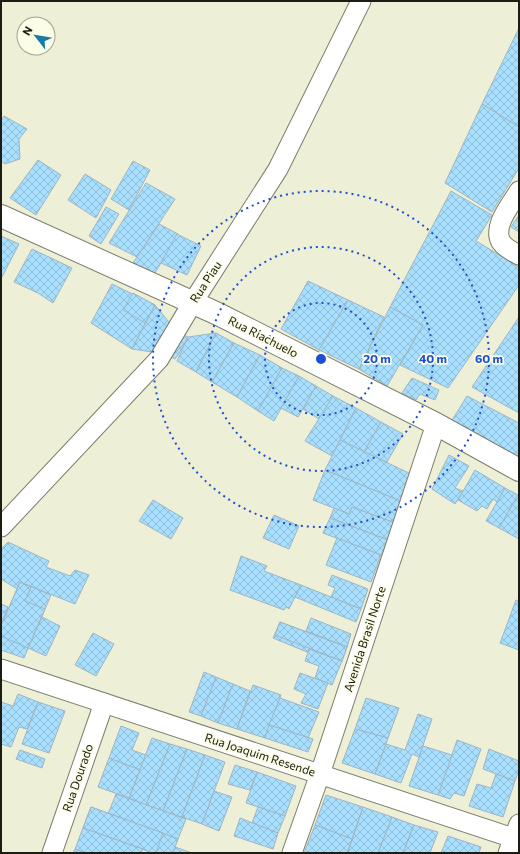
<svg xmlns="http://www.w3.org/2000/svg" width="520" height="854" font-family="Commissioner,sans-serif">
  <defs>
    <pattern id="building-cross-hatch" width="8" height="8" patternUnits="userSpaceOnUse"><rect width="8" height="8" fill="#a8dffe"/><path d="M0 0l8 8M0 8l8-8" fill="none" stroke="#90bfd9"/></pattern>
  </defs>
  <rect width="100%" height="100%" fill="#eeefd7"/>
  <g fill="url(#building-cross-hatch)" stroke="#9eb5c3">
    <path d="M519,28V127L482,104Z"/>
    <path d="M482,104L519,127V168L492,212L445,183Z"/>
    <path d="M4,116L27,129L19,139L20,159L5,164L1,161V121Z"/>
    <path d="M38,160L61,175L36,215L10,198Z"/>
    <path d="M133,161L150,170L129,210L111,199Z"/>
    <path d="M85,174L111,190L96,218L68,200Z"/>
    <path d="M146,183L175,199L137,257L109,243Z"/>
    <path d="M451,191L492,215L476,241L519,267V285L448,388L400,365L423,325L390,307Z"/>
    <path d="M106,207L119,214L101,244L89,236Z"/>
    <path d="M519,215V232L511,227Z"/>
    <path d="M159,224L178,234L155,273L133,263Z"/>
    <path d="M177,234L201,246L187,275L161,263Z"/>
    <path d="M1,236L19,244L2,277L1,276Z"/>
    <path d="M32,249L72,268L53,303L38,293L14,282Z"/>
    <path d="M308,281L348,300L319,350L281,329Z"/>
    <path d="M112,284L155,305L132,349L91,323Z"/>
    <path d="M133,293L155,305L145,323L123,310Z"/>
    <path d="M348,300L384,317L359,369L319,350Z"/>
    <path d="M155,305L177,332L166,354L132,349Z"/>
    <path d="M390,307L423,325L387,386L359,369Z"/>
    <path d="M519,317V413L472,387Z"/>
    <path d="M177,332L188,337L178,355L175,359L166,354Z"/>
    <path d="M216,333L196,372L177,361L188,337Z"/>
    <path d="M216,333L234,343L212,382L196,372Z"/>
    <path d="M234,343L260,355L237,397L212,382Z"/>
    <path d="M260,355L282,368L258,411L237,397Z"/>
    <path d="M282,368L299,376L274,421L258,411Z"/>
    <path d="M299,376L316,386L298,417L281,408Z"/>
    <path d="M412,378L439,390L435,400L420,394L416,400L402,393Z"/>
    <path d="M316,386L333,396L319,419L303,409Z"/>
    <path d="M333,396L356,408L332,456L305,441Z"/>
    <path d="M467,396L519,423V457L451,422Z"/>
    <path d="M356,408L381,422L364,452L340,440Z"/>
    <path d="M381,422L403,434L387,462L364,452Z"/>
    <path d="M340,440L413,475L403,502L325,470Z"/>
    <path d="M449,455L469,466L455,488L463,491L455,504L432,489Z"/>
    <path d="M325,470L403,502L395,523L352,507L349,514L313,500Z"/>
    <path d="M475,470L505,488L497,502L493,499L487,509L482,506L477,511L458,500Z"/>
    <path d="M505,488L518,495L499,528L486,521Z"/>
    <path d="M518,495H519V539L499,528Z"/>
    <path d="M153,500L183,518L171,539L139,521Z"/>
    <path d="M352,507L395,523L388,540L330,518L334,508L349,514Z"/>
    <path d="M274,515L299,526L289,549L263,538Z"/>
    <path d="M330,518L388,540L381,555L323,533Z"/>
    <path d="M337,538L381,555L371,582L326,565Z"/>
    <path d="M8,542L49,561L46,567L70,576L75,570L89,575L75,604L20,582L17,589L1,579V549Z"/>
    <path d="M241,556L267,566L264,571L301,585L289,609L286,607L284,610L230,590Z"/>
    <path d="M332,575L368,589L361,609L331,597L335,588L328,585Z"/>
    <path d="M20,582L51,595L24,658L1,650V626Z"/>
    <path d="M20,582L31,587L25,601L45,609L28,648L1,636V626Z"/>
    <path d="M301,585L361,609L356,622L295,597Z"/>
    <path d="M516,600L519,601V650L500,643Z"/>
    <path d="M1,604L8,607L1,624Z"/>
    <path d="M42,617L60,626L46,656L28,648Z"/>
    <path d="M311,618L351,634L347,647L306,631Z"/>
    <path d="M280,622L347,647L342,661L309,649L307,652L273,638Z"/>
    <path d="M280,622L347,647L342,661L275,635Z"/>
    <path d="M93,633L114,644L96,676L75,665Z"/>
    <path d="M309,649L342,661L332,685L315,678L319,666L305,661Z"/>
    <path d="M204,672L216,677L201,716L189,712Z"/>
    <path d="M300,673L328,683L318,709L301,703L306,694L294,689Z"/>
    <path d="M216,677L233,684L218,723L201,716Z"/>
    <path d="M233,684L250,691L237,729L218,723Z"/>
    <path d="M253,685L281,695L265,738L237,729Z"/>
    <path d="M18,694L38,702L27,729L19,727L11,747L1,744V702L13,706Z"/>
    <path d="M280,698L319,712L308,738L269,725Z"/>
    <path d="M366,698L399,708L388,738L355,729Z"/>
    <path d="M38,702L65,711L49,753L22,744Z"/>
    <path d="M418,714L432,719L419,757L412,754L401,783L375,774L386,744L405,750Z"/>
    <path d="M269,725L313,739L308,752L265,738Z"/>
    <path d="M121,726L139,733L132,750L146,755L140,770L109,758Z"/>
    <path d="M355,729L388,738L375,774L342,763Z"/>
    <path d="M152,738L170,744L146,805L129,798Z"/>
    <path d="M457,740L481,749L464,796L454,793L450,799L438,795Z"/>
    <path d="M170,744L187,749L163,811L146,805Z"/>
    <path d="M423,746L452,755L438,795L409,786Z"/>
    <path d="M187,749L205,755L182,817L163,811Z"/>
    <path d="M489,749L519,761V770L515,781L483,769Z"/>
    <path d="M20,750L45,759L42,768L16,759Z"/>
    <path d="M205,755L225,762L202,824L182,817Z"/>
    <path d="M109,758L140,770L129,798L98,787Z"/>
    <path d="M235,765L257,772L250,790L228,784Z"/>
    <path d="M257,772L296,786L285,816L246,803Z"/>
    <path d="M496,774L515,781L503,817L469,806L477,784L491,788Z"/>
    <path d="M214,791L232,797L219,831L202,824Z"/>
    <path d="M116,794L186,819L178,839L108,814Z"/>
    <path d="M326,795L363,807L352,839L315,825Z"/>
    <path d="M91,807L178,839L173,853H153L83,828Z"/>
    <path d="M91,807L163,833L156,853H153L83,828Z"/>
    <path d="M258,807L285,816L278,833L252,823Z"/>
    <path d="M363,807L392,817L378,853H351L348,852Z"/>
    <path d="M392,817L414,825L403,853H378Z"/>
    <path d="M240,818L278,833L273,849L234,836Z"/>
    <path d="M315,825L352,839L347,853H304Z"/>
    <path d="M414,825L438,832L430,853H403Z"/>
    <path d="M83,828L143,849L141,853H86L75,849Z"/>
    <path d="M448,836L481,847L479,853H441Z"/>
    <path d="M175,847L192,853H173Z"/>
    <path d="M75,849L86,853H73Z"/>
  </g>
  <g fill="none" stroke-linecap="round" stroke-linejoin="round">
    <defs>
      <g id="minor">
        <path d="M519,191C511,205 492,226 501,242C505,248 513,252 519,255"/>
        <path d="M1,527L159,359L193,302L278,169L361,1"/>
        <path d="M1,669L519,840"/>
        <path d="M52,853L104,703"/>
        <path d="M292,853L320,774L436,424"/>
        <path d="M508,853L519,824"/>
      </g>
      <path id="tertiary" d="M1,216L218,314L436,424L519,470"/>
    </defs>
    <use href="#minor" stroke="#7d7e69" stroke-width="21"/>
    <use href="#tertiary" stroke="#7d7e69" stroke-width="24"/>
    <use href="#minor" stroke="#fff" stroke-width="19"/>
    <use href="#tertiary" stroke="#fff" stroke-width="22"/>
  </g>
  <g fill="none" stroke="#1d4ed8" stroke-width="2" stroke-dasharray="2 4">
    <circle cx="321" cy="359" r="56"/>
    <circle cx="321" cy="359" r="112"/>
    <circle cx="321" cy="359" r="168"/>
  </g>
  <g text-anchor="middle" stroke-width="3.5" stroke-linejoin="round" paint-order="stroke">
    <g font-size="12" fill="#1c1c14" stroke="#fbfde4">
      <text transform="translate(206 282) rotate(-57)" y="4">Rua Piau</text>
      <text transform="translate(263 337) rotate(27)" y="4">Rua Riachuelo</text>
      <text transform="translate(365 639) rotate(-72)" y="4">Avenida Brasil Norte</text>
      <text transform="translate(260 755) rotate(18)" y="4">Rua Joaquim Resende</text>
      <text transform="translate(78 778) rotate(-71)" y="4">Rua Dourado</text>
    </g>
  </g>
  <circle cx="321" cy="359" r="6" fill="#1d4ed8" stroke="#fbfde4" stroke-width="2"/>
  <g font-size="12" text-anchor="middle" font-weight="bold" fill="#1d4ed8" stroke="#fbfde4" stroke-width="3.5" stroke-linejoin="round" paint-order="stroke">
    <text x="377" y="363">20 m</text>
    <text x="433" y="363">40 m</text>
    <text x="489" y="363">60 m</text>
  </g>
  <rect width="520" height="854" fill="none" stroke="#1c1c14" stroke-width="4"/>
  <g transform="translate(36 36) rotate(301)"><circle r="19" fill="#fbfde4" stroke="#a2a391"/>
  <path d="M0-3L7 15L0 10L-7 15Z" fill="#167ba7"/>
  <text y="-6" font-size="11" font-weight="bold" text-anchor="middle" fill="#1c1c14">N</text>
  </g>
</svg>
